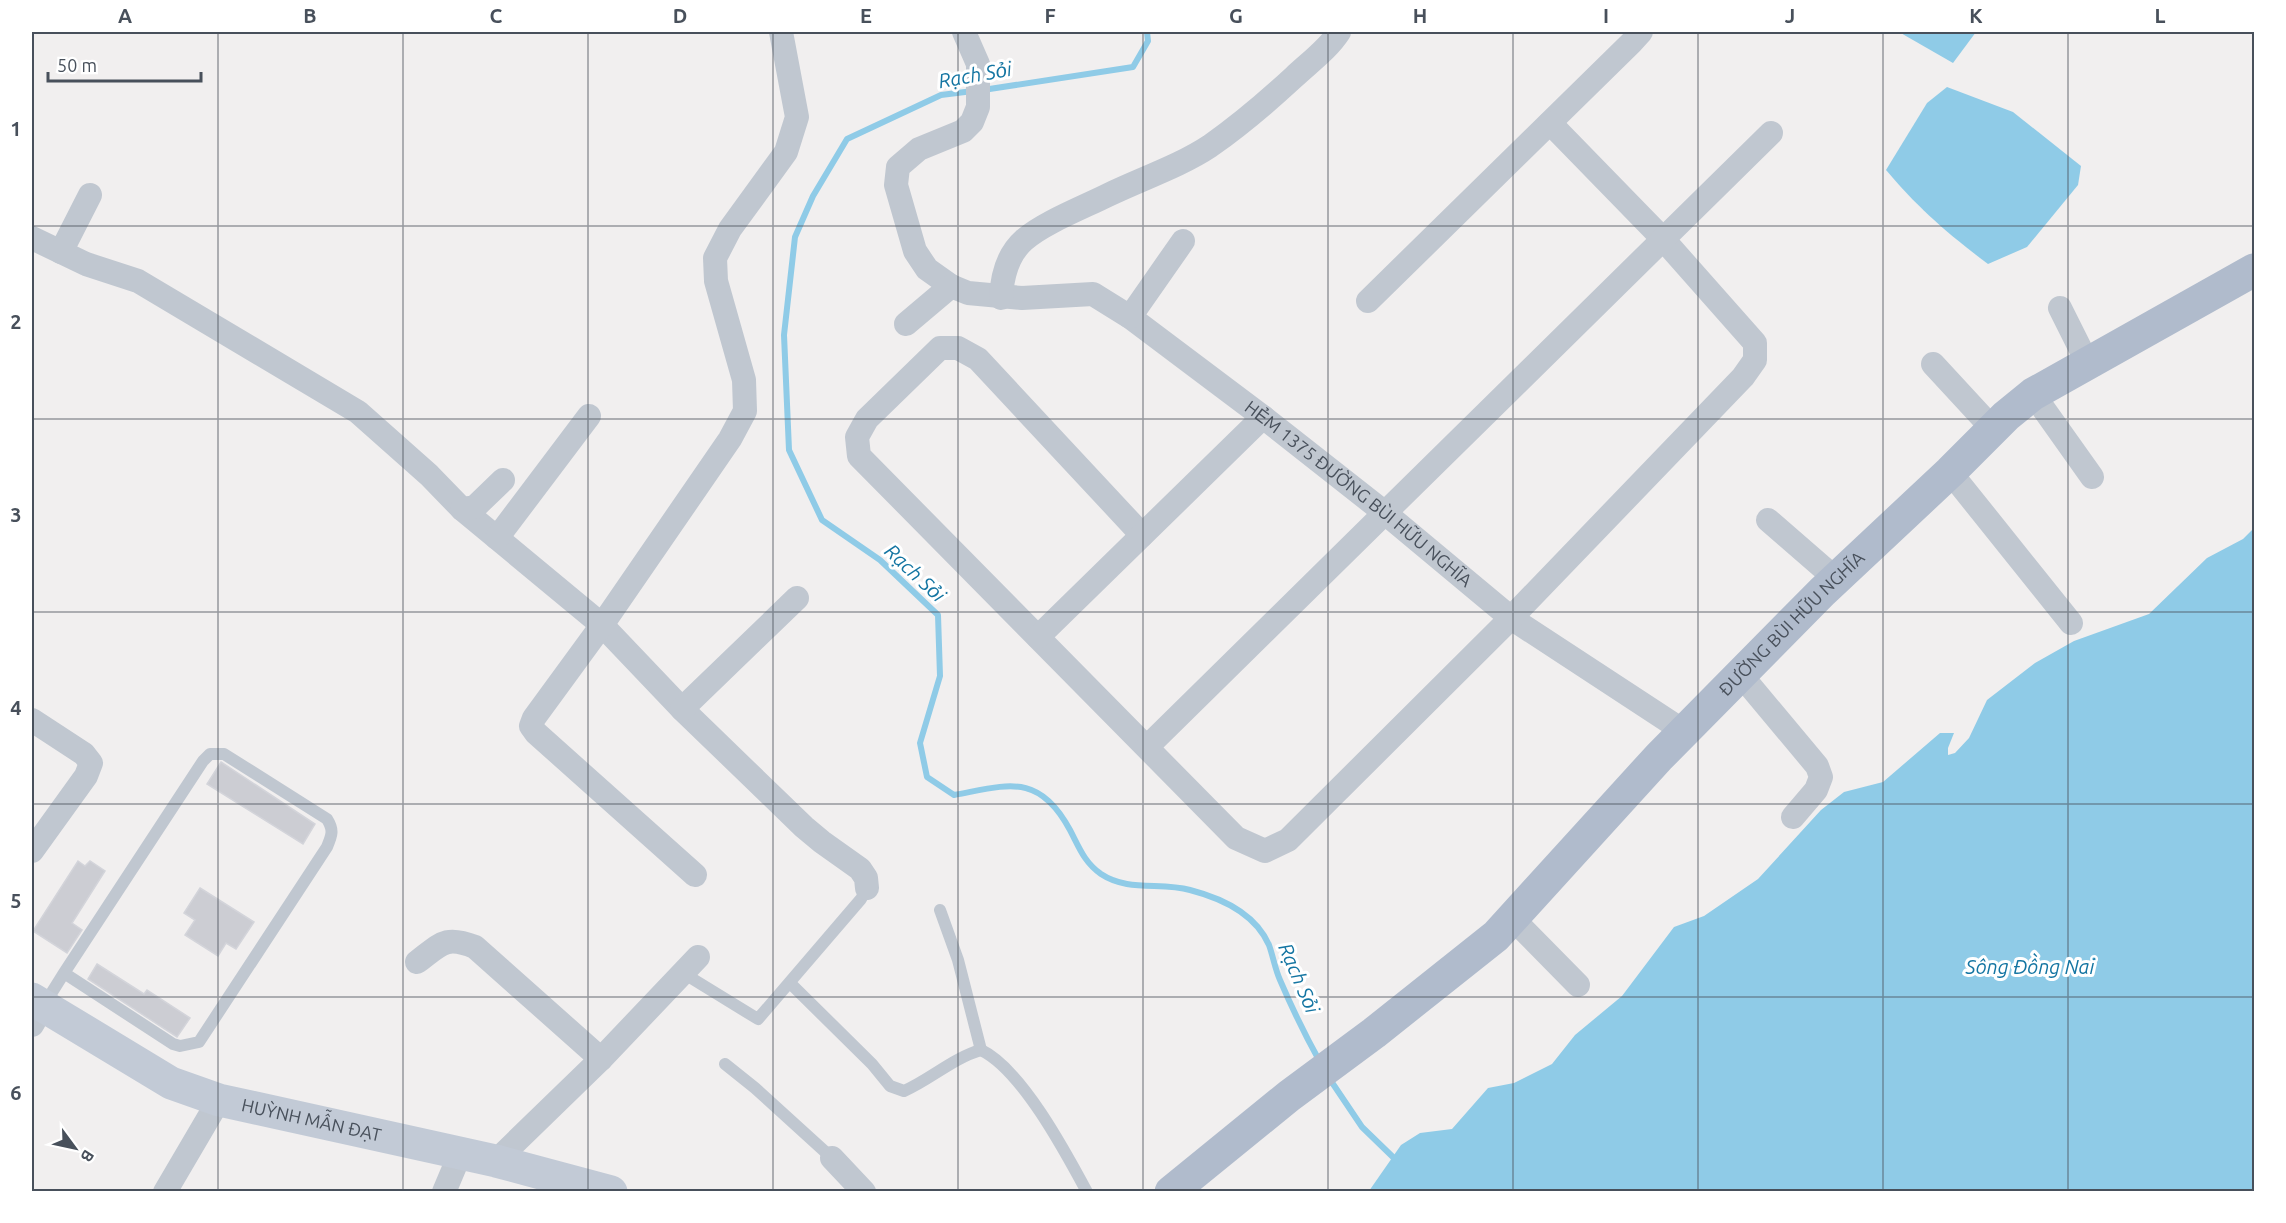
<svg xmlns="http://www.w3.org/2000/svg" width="2286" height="1223" font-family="Ubuntu,sans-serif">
  <rect width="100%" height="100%" fill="#f1efef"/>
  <g fill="#8fcbe7">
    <path d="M1899,32H1976L1953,63Z"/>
    <path d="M1947,87L2013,112L2081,166L2078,185L2027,247L1988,264C1948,234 1918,208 1886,170L1927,103Z"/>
    <path d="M2254,528V1191H1369L1401,1145L1420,1133L1452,1129L1488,1088L1514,1083L1552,1064L1575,1035L1622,996L1674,927L1704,916L1758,879L1821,810L1844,792L1883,782L1940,733H1954L1948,748V755L1955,753L1969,738L1987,700L2035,663L2074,641L2149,614L2207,558L2243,539Z"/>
  </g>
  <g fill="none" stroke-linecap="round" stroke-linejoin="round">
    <g stroke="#8fcbe7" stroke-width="6">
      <path d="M983,90L1133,67L1148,41L1147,32"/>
      <path d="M973,91L941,95L847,139L813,196L795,237L784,335L789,450L822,520L880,560L938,615L940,676L920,743L927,777L954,795C1008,785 1039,772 1070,830C1079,847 1084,862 1101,874C1128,892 1160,882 1190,890C1221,898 1255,913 1269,945C1273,956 1275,969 1280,980C1292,1008 1305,1035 1320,1062"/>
      <path d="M1329,1078L1362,1127L1396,1160"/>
    </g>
  </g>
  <g fill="#cccdd3" stroke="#d3d4da" stroke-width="1.5">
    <path d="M221,762L315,824L303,844L207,784Z"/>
    <path d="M78,861L85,866L90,861L105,871L72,923L82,930L67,953L33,931Z"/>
    <path d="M200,888L254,922L236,949L226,943L218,956L185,935L195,920L184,913Z"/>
    <path d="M97,964L144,994L147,990L190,1018L177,1037L88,979Z"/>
  </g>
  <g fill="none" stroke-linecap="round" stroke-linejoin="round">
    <g stroke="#c0c7d0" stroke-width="12">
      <path d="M940,910L958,960L981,1050"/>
      <path d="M683,973L758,1019L861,899L867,888"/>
      <path d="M790,983L872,1064L890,1086L904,1091C931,1079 953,1058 981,1050C1021,1069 1065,1151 1087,1192"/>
      <path d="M44,1005L64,973L203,761L210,754H224L327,819C334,830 332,835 327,847L199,1042L180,1046L173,1044L64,973"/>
      <path d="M725,1064L755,1088L832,1158"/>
    </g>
    <g stroke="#c0c7d0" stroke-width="24">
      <path id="s1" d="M964,32L978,64V107L972,122L963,131L919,149L898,167L896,185L915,251L927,269L951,286L968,293L1022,298L1093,294L1130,317L1263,417L1385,513L1511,618L1685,732"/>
      <path d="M32,238L86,264L138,281L358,412L429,475L462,509L602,625L682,709L804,827L822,842L860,869L866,878L867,888"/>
      <path d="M61,252L90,195"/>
      <path d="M1001,298C1002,277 1008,254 1024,240C1043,223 1084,207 1108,195C1141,179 1180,166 1210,146C1240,125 1268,101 1294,77C1310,62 1328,49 1339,32"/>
      <path d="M1368,301L1631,43L1641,32"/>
      <path d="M2060,308L2088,364"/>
      <path d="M1130,317L1183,241"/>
      <path d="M906,324L951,286"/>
      <path d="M1933,364L1993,429"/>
      <path d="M2033,394L2092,477"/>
      <path d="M1950,472L2071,623"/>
      <path d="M462,509L475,507L503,480"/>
      <path d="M1768,520L1836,579"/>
      <path d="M1142,535L978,359L958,348H940L867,419L857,437L859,456L1236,838L1265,851L1288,840L1511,618L1743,377L1755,360V343L1663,239L1550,123"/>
      <path d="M497,538L589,416"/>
      <path d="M1038,637L1263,417"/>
      <path d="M1741,675L1817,766L1821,777L1816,790L1793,817"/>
      <path d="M682,709L797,598"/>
      <path d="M32,720L84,754L91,763L86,776L32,851"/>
      <path d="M1147,747L1771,133"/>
      <path d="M695,875L536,733L531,726L534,718L602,625L730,439L745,411L744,380L716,281L715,258L730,229L786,152L797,117L781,32"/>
      <path d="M1513,919L1578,985"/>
      <path d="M417,962C441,944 445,935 475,947L601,1059"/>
      <path d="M32,1025L43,1006"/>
      <path d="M832,1158L864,1192"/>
      <path d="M496,1161L601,1059L698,957"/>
      <path d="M165,1192L219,1100"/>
      <path d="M444,1192L460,1154"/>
    </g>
    <path stroke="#c2cad6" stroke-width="33" id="s2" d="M32,999L171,1083L219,1100L496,1161L611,1192"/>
    <path stroke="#b0bbcc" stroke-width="33" id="s3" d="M1171,1192L1289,1096L1374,1033L1496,936L1659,757L1822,592L1950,472L2006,416L2033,394L2254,270"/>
  </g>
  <path fill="none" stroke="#48505b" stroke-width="1.5" stroke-opacity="0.55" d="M218,32V1192M403,32V1192M588,32V1192M773,32V1192M958,32V1192M1143,32V1192M1328,32V1192M1513,32V1192M1698,32V1192M1883,32V1192M2068,32V1192M32,226H2254M32,419H2254M32,612H2254M32,804H2254M32,997H2254"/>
  <g text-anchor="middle" stroke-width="6" stroke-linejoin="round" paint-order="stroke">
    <g font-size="18" fill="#48505b" stroke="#fff">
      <text dy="6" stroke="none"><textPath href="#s1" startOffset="796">HẺM 1375 ĐƯỜNG BÙI HỮU NGHĨA</textPath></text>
      <text dy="6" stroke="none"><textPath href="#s3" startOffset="844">ĐƯỜNG BÙI HỮU NGHĨA</textPath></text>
      <text dy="6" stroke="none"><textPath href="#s2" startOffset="308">HUỲNH MẪN ĐẠT</textPath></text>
    </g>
    <g font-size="20" font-style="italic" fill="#1475a2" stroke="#fff">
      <text transform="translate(975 75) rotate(-10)" y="7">Rạch Sỏi</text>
      <text transform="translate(915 573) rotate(43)" y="7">Rạch Sỏi</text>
      <text x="2030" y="974">Sông Đồng Nai</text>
      <text transform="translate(1299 978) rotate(67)" y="7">Rạch Sỏi</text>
    </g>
  </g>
  <rect width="2286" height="1223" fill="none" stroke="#ffffff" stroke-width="66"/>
  <g transform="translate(75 1148) rotate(123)" stroke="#ffffff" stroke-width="4.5" paint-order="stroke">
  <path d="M0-4.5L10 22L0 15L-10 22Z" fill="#48505b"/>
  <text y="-9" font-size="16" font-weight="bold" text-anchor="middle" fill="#48505b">B</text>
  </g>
  <path d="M48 72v9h153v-9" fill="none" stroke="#48505b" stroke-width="3"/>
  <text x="57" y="72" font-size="18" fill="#48505b" stroke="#ffffff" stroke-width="4.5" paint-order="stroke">50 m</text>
  <rect x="33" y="33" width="2220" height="1157" fill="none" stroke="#48505b" stroke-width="2"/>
  <g font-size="20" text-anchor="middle" font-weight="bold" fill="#48505b">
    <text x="125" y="23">A</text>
    <text x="310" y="23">B</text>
    <text x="496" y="23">C</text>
    <text x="680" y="23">D</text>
    <text x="866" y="23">E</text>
    <text x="1050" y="23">F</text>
    <text x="1236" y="23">G</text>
    <text x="1420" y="23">H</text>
    <text x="1606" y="23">I</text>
    <text x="1790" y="23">J</text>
    <text x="1976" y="23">K</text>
    <text x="2160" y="23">L</text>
    <text x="16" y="136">1</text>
    <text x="16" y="329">2</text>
    <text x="16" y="522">3</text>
    <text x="16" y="715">4</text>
    <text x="16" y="908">5</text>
    <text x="16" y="1100">6</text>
  </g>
</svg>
